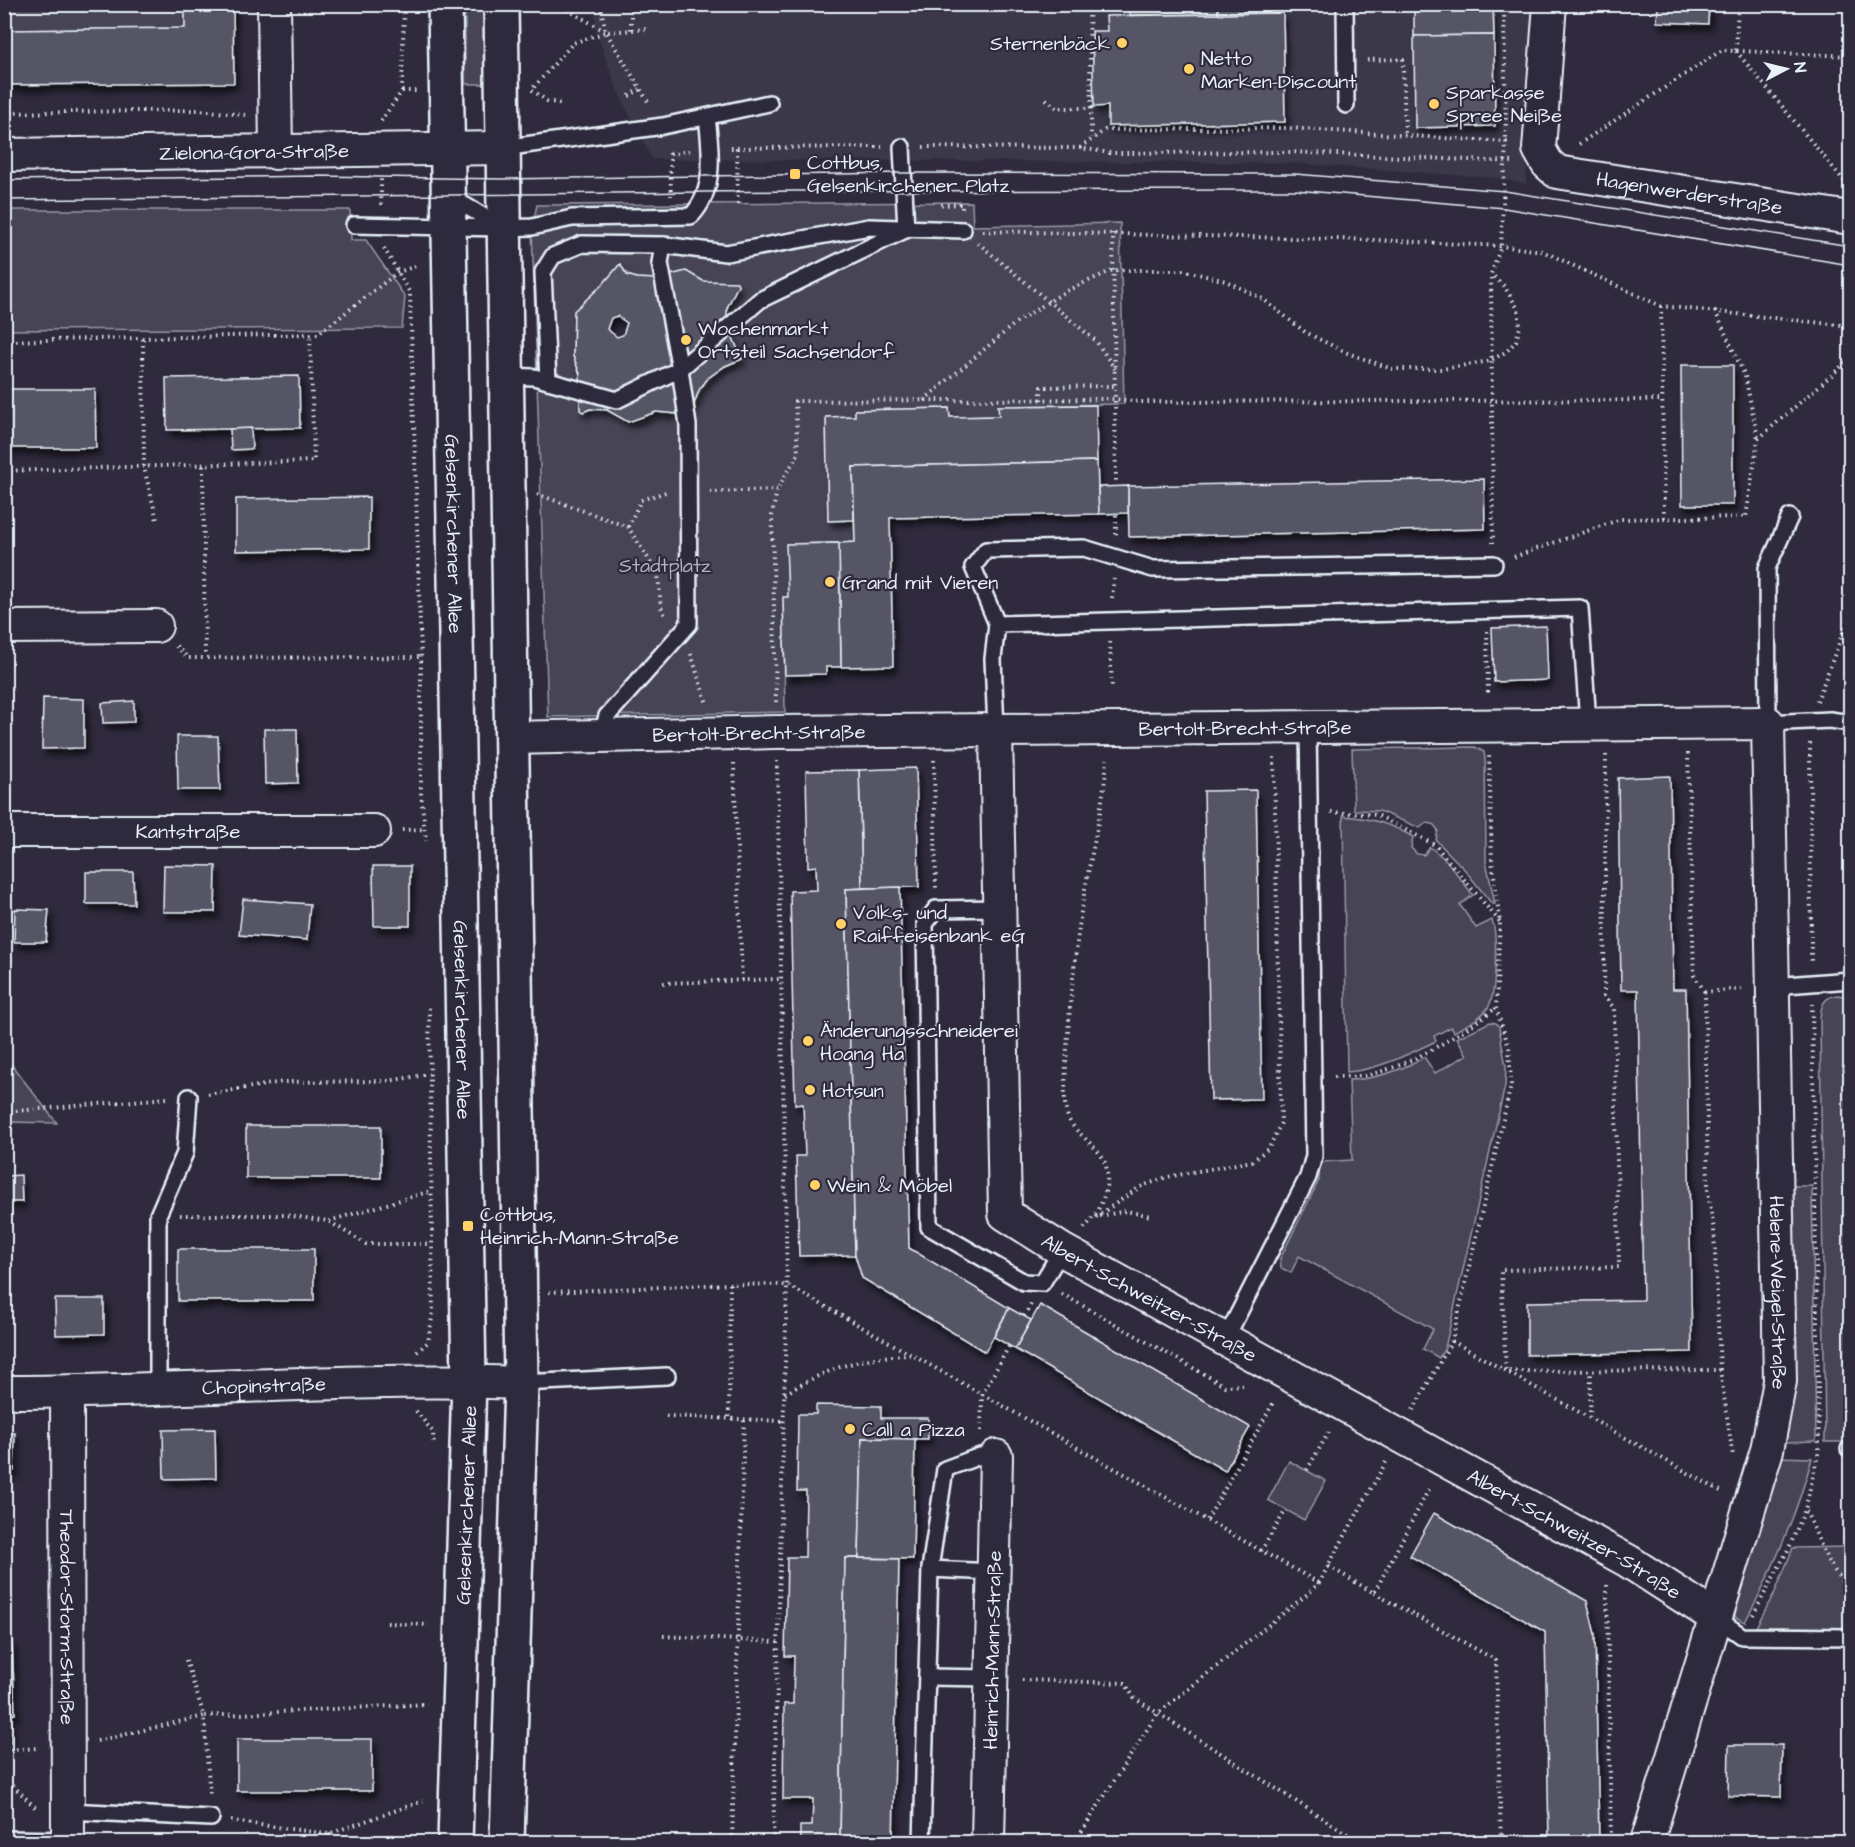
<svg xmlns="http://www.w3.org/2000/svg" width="1855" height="1847" font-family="'Architects Daughter',sans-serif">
  <defs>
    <filter id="shadow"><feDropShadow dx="3.5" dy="6" stdDeviation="3" flood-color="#0009"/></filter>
  </defs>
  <rect width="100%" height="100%" fill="#2f2a3d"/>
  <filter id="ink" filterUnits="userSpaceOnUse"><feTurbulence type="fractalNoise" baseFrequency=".0167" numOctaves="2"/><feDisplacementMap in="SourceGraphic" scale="12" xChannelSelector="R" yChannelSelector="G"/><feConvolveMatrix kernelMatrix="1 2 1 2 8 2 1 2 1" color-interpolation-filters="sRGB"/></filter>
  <g filter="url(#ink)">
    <path fill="#3b3749" d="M595,5H1535L1526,184L1495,178L1291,163L652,159L618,92L596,31Z"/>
    <g fill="#464455" stroke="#979aa6" stroke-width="1.5" fill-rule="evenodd">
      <path d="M4,5H185V28L5,30Z"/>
      <path d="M465,5H485L486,84H465Z"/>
      <path d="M972,202L973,226L1120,223L1124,404L999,406V416L950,417L949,408L855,410V416L826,417L828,520H854L855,542L787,544L788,597L783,598L785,712L548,717L532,227L537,205ZM619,265L633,278L655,279L686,271L703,281L738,285L727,308V324L742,359C713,370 697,386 692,417L656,412L628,422C615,411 599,406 583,412L580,410V374L573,356L574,311L603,284Z"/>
      <path d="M4,210H350L351,240H366L405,297L402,328L5,330Z"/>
      <path d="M1475,747L1484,752L1485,759L1486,861L1495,904H1492L1465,870L1436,840L1438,830L1433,824L1426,823L1420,828L1379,811L1354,810L1352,749Z"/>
      <path d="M1343,816C1370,818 1389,823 1413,837L1411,848L1417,854L1424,855L1430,847L1446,860L1473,895L1460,905L1476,928L1492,920C1498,935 1496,992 1489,1006C1482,1018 1466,1025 1454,1032L1451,1027L1434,1036L1436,1041C1408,1054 1378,1070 1347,1072Z"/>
      <path d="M1837,995L1850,997V1442H1825L1820,1019C1821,1006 1823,997 1837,995Z"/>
      <path d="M1490,1022L1496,1023L1499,1027L1506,1067L1505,1086L1445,1348L1439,1358L1423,1349L1433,1329L1299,1256L1291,1273L1281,1268L1280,1259L1319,1180L1320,1162L1352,1160L1349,1080C1375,1079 1402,1070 1424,1057L1435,1073L1467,1055L1457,1038Z"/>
      <path d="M5,1056L6,1058L57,1123L5,1122Z"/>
      <path d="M1793,1186H1812L1816,1441L1786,1442V1437L1779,1438L1794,1299Z"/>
      <path d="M1775,1457L1812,1458C1796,1516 1774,1568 1745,1622L1735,1617L1734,1613Z"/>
      <path d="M1289,1461L1326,1481L1304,1520L1268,1500Z"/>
      <path d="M1850,1547V1628L1756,1627L1776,1590L1793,1548Z"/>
    </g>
    <g fill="#575565" stroke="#e8f1f8" stroke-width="1.5" fill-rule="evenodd" filter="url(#shadow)">
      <path d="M185,4H233L234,83L4,85V30L185,28Z"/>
      <path d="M1130,4H1218V14L1130,15Z"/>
      <path d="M1218,4H1254V13L1218,14Z"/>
      <path d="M1414,4H1493L1494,35L1414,36Z"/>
      <path d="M1658,4H1709L1708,24L1657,22Z"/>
      <path d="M1283,13L1285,122L1108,126V106L1094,107L1092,31H1107L1106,16Z"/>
      <path d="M1494,35L1495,126L1415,128L1414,36Z"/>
      <path d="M620,264L627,275L637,278L655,279L686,271L703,281L737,282L738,285L727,308V324L742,359L725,366L708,378L699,390L689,418L679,414L656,412L628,422L607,410L590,409L583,412L580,410V374L573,356L574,311L603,284ZM617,316L627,323L623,335L617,337L607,329L611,318Z"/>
      <path d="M1681,365H1733V505H1682Z"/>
      <path d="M299,376L300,428L167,430L166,378Z"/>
      <path d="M4,389H95L96,448H4Z"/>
      <path d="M1096,405L1097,461L853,467L854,520L828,521L826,417L855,416V410L949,408L950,417L999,416L998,406Z"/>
      <path d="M251,428L252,449L231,450L230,429Z"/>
      <path d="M1097,461L1099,514L890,518L893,666L841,667L839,543L855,542L853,467Z"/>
      <path d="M1484,479L1485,529L1129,537L1128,486Z"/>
      <path d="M1128,486V513L1099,514L1098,487Z"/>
      <path d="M369,497V549L236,551V499Z"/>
      <path d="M839,543L841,667H826V674L785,675L783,597H788L786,544Z"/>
      <path d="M1546,626L1548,680L1494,682L1492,628Z"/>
      <path d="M43,698L84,699V748L42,749Z"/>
      <path d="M134,701V722L103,723L102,703Z"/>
      <path d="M264,729H297L298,783L265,784Z"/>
      <path d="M177,736H218L220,790H178Z"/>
      <path d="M916,768L919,887L862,888L859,770Z"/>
      <path d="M859,770L862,888L846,889L855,1255L799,1256L796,1156H805L803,1104L795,1105L790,891L817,890L816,866L808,867L806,771Z"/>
      <path d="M1670,776L1673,989H1686L1692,1352L1527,1355V1302L1643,1300L1638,990H1621L1618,778Z"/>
      <path d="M1256,790L1262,1099L1211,1100L1204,791Z"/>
      <path d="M164,865L216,866L215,912H163Z"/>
      <path d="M373,866H410V926H374Z"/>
      <path d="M86,872H133L134,904H86Z"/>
      <path d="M900,887L909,1248L1009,1308L985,1352L862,1278L855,1255L846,889Z"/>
      <path d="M243,899L310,904L307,940L239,935Z"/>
      <path d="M15,909L49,910L46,942H14Z"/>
      <rect x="246" y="1126" width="135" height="52"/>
      <path d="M21,1175L22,1202H6V1176Z"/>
      <rect x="178" y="1249" width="136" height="52"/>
      <path d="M55,1299H104V1334L56,1335Z"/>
      <path d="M1040,1305L1250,1427L1225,1471L1015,1349Z"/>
      <path d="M1009,1308L1031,1320L1015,1349L994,1337Z"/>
      <path d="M816,1405L881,1406V1418H928V1439L862,1438L859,1558H845L840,1842H800V1826H812L813,1799H783L784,1704H793L794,1656H785L787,1557H805L806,1491H797L798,1414H816Z"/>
      <path d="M215,1429L216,1478L164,1479L163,1430Z"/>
      <path d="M4,1433H15L14,1471H4Z"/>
      <path d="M862,1438L915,1439L913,1559L859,1558Z"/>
      <path d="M1434,1513L1587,1601L1595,1634L1599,1840L1549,1841L1545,1632L1410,1556Z"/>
      <path d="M845,1558L899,1559L893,1842H840Z"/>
      <path d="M12,1641L15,1714L9,1715L10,1743H4V1642Z"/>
      <rect x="237" y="1739" width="135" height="52"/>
      <path d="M1729,1745H1782L1781,1797L1728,1796Z"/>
    </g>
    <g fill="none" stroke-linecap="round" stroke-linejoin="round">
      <defs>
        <g id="service">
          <path d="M1345,4L1346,105"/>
          <path d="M902,147L906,230"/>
          <path d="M503,148L663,126L769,103"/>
          <path d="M449,196L498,225"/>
          <path d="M354,225L503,228L532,227L572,218L691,216C716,191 711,150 707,117"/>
          <path d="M663,245L660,263L680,369L760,300L903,231"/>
          <path d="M505,376L534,377L617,400L680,369L688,425L689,624L607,716L601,736"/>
          <path d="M548,381L543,272L553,256L582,244L663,245L726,253L869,227L963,230"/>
          <path d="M1790,517L1767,568L1768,723L1830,720L1850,723"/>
          <path d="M997,624L973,567L986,550L1084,548L1153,569L1494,564"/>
          <path d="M996,730L993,659L997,624L1580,608L1588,723"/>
          <path d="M999,908L936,909L925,924L929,1227L1024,1282L1042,1283L1062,1250"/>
          <path d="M1773,986L1850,980"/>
          <path d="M1226,1338L1308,1177L1314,1156L1308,727"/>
          <path d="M521,1383L667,1376"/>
          <path d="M158,1391V1215L185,1153L189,1097"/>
          <path d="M1849,1449H1850"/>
          <path d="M930,1569L993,1572"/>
          <path d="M1715,1617L1742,1636L1850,1637"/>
          <path d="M927,1677L990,1678"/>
          <path d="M68,1811L211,1818"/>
          <path d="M4,1839L68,1840"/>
          <path d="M922,1842L930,1569L945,1469L980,1456H996"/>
        </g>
        <g id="minor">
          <path d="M274,4L276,153"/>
          <path id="s1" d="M1550,4L1539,149L1547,163L1557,172L1850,218"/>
          <path id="s2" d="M4,155L503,148"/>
          <path d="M4,627L156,626"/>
          <path id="s3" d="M996,730L1005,1214L1062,1250L1628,1561L1715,1617"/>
          <path id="s4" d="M511,738L777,732L1768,723L1780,1381L1767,1450L1647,1842"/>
          <path id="s5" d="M4,831H374"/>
          <path id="s6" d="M4,1392C177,1392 349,1377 521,1383"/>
          <path id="s7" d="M67,1392L68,1842"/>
          <path id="s8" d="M988,1842L996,1456"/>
        </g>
        <g id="secondary">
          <path id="s9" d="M445,4L469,1381L455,1842"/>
          <path d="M501,4L521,1383L507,1842"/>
        </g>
      </defs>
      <use href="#service" stroke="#e8f1f8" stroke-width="20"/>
      <use href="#minor" stroke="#e8f1f8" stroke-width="36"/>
      <use href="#secondary" stroke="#e8f1f8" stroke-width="38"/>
      <g stroke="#e8f1f8" stroke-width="4" stroke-dasharray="1.5 4.5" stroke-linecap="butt">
        <path d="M557,4L605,31"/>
        <path d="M600,4L606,32L650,105"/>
        <path d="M631,4V30"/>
        <path d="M1089,4L1091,108"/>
        <path d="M1504,4L1506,142"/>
        <path d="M1736,51L1850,188"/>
        <path d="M1737,51L1850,56"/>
        <path d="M1367,60L1403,59L1405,135"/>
        <path d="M534,87L573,43L606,32L647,29"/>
        <path d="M532,90L547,101L561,104"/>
        <path d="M402,91H416"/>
        <path d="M629,96L640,89"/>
        <path d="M1046,99L1057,108H1091V138"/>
        <path d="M4,113L199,110L245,115"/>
        <path d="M381,121L402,91L404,4"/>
        <path d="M1579,144L1722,50L1736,51L1738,4"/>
        <path d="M923,147L1080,148L1110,153L1291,152L1514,162"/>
        <path d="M731,148L882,147"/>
        <path d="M737,148L738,207"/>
        <path d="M1080,148L1105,130L1288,128L1506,142L1501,246L1491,274L1493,543"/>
        <path d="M670,153L671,196"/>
        <path d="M670,154L690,151"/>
        <path d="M381,205V179"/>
        <path d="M941,205L962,204V210"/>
        <path d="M983,231L1377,240L1501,246L1542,251L1661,306L1850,326"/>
        <path d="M1113,233L1116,485"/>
        <path d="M978,243L1096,341L1115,369"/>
        <path d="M384,248L410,293L421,657V793L426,841"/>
        <path d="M1661,306L1664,518"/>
        <path d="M1715,311L1745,376L1758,438"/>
        <path d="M143,339L144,468L157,520"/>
        <path d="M4,341L318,334L398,272L419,265"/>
        <path d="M924,400L1018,321L1066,291L1113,270H1182L1226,281L1263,299L1305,332L1345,352L1392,369H1442L1490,361L1507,351L1516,341L1520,327L1518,309L1504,286L1491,274"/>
        <path d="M1041,400V387L1115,386"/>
        <path d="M203,466L205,658"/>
        <path d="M4,471L314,461L310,334"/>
        <path d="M710,492L777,490"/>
        <path d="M537,494L628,527L658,574L661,607L666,617"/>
        <path d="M1116,515V536"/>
        <path d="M628,527L641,500L666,492"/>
        <path d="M1514,557L1621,519L1746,517L1758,439L1850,359"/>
        <path d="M1112,598L1114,579"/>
        <path d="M1487,631L1488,695"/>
        <path d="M1110,642L1112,689"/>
        <path d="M176,646L188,658L421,657"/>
        <path d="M691,654L707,704"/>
        <path d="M1817,701L1850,614"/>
        <path d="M776,702L772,516L777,490L798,454L795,401L1115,399L1141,402L1662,400"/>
        <path d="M1810,743L1811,963"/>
        <path d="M1688,753L1694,975L1705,992"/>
        <path d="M1606,755L1604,996L1614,1008L1619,1267L1501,1270L1506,1371L1720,1370L1733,1456"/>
        <path d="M934,760L936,888"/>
        <path d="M734,763L742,980"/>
        <path d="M1331,812L1377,815L1435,845L1500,922"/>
        <path d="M402,830L425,829"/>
        <path d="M663,983L781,979"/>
        <path d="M1334,1077C1345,1076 1357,1077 1367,1075C1414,1065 1458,1035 1496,1008"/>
        <path d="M208,1094L283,1082L389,1081L429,1074"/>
        <path d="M4,1112L168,1098"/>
        <path d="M180,1215H285L328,1221L366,1244H431"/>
        <path d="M1100,1216L1126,1211L1151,1216"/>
        <path d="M1096,1217L1140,1187L1167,1177L1252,1161L1269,1148L1281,1123L1274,757"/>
        <path d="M329,1221L431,1191"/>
        <path d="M1084,1228C1101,1213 1117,1175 1100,1154C1079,1128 1063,1130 1065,1089C1067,1030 1073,971 1081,912C1089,861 1103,811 1107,759"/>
        <path d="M549,1292L730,1284L787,1285L1319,1583"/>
        <path d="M1062,1294L1225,1386L1243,1385"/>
        <path d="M1024,1316L1031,1304"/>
        <path d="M1452,1341L1724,1493"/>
        <path d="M417,1352L428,1342L433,1312L429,1004"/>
        <path d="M1720,1370L1714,1230L1708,1192L1705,992L1743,989"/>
        <path d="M785,1394C826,1369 861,1356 910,1355"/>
        <path d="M1413,1410L1452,1341L1511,1085L1509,1047L1496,1008L1500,923L1492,860L1489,753"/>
        <path d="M416,1411L433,1432L434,1446"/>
        <path d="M666,1416L783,1421"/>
        <path d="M729,1417L730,1284"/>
        <path d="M1590,1418L1591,1371"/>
        <path d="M981,1431L982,1395L1009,1346"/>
        <path d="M1386,1462L1328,1566L1374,1593L1430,1487"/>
        <path d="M1307,1470L1330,1430"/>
        <path d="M1806,1511L1828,1561L1850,1593"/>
        <path d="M1207,1520L1275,1400"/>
        <path d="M1261,1551L1286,1510"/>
        <path d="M1607,1585L1611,1842"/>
        <path d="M1374,1593L1496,1660L1501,1842"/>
        <path d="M1753,1615L1789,1548L1805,1510L1819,1450L1812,1004"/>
        <path d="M387,1623L429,1625"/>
        <path d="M663,1636L778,1642"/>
        <path d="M186,1660L204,1716L427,1704"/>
        <path d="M1022,1680L1125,1683L1134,1698L1360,1842"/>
        <path d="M97,1741L204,1716L210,1797"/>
        <path d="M4,1750L40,1748"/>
        <path d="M4,1777L38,1810"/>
        <path d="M231,1821L328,1834L423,1801"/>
        <path d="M329,1834L339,1842"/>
        <path d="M732,1842L744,1420"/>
        <path d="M773,1842L787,1285L777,761"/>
        <path d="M1075,1842L1157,1714L1310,1592L1319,1583L1328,1566"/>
      </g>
      <use href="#service" stroke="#2f2a3d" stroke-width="15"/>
      <use href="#minor" stroke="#2f2a3d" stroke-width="32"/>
      <use href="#secondary" stroke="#2f2a3d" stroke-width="33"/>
      <g stroke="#e8f1f8" stroke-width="1.5">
        <path d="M4,180L317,176L503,179L903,173L1295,174L1505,191L1850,246"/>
        <path d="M4,200L797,191L1295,190L1504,208L1850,265"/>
      </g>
    </g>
  </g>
  <g fill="#ffd166" stroke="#2f2a3d" stroke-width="2">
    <circle cx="1122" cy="43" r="6"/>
    <circle cx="1189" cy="69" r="6"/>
    <circle cx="1434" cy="104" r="6"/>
    <rect x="789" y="168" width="12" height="12" rx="3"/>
    <circle cx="686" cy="340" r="6"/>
    <circle cx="830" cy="582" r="6"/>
    <circle cx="841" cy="924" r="6"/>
    <circle cx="808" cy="1041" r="6"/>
    <circle cx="810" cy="1090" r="6"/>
    <circle cx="815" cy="1185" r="6"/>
    <rect x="462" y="1220" width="12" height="12" rx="3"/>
    <circle cx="850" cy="1429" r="6"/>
  </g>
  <g text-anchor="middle" stroke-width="4.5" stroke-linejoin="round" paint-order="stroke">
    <g font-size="20" fill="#e8f1f8" stroke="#2f2a3d" text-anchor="start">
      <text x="1110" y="50" text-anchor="end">Sternenbäck</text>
      <text x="1201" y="65">Netto<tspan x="1201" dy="23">Marken-Discount</tspan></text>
      <text x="1446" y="99">Sparkasse<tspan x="1446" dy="23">Spree Neiße</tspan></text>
      <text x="807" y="169">Cottbus,<tspan x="807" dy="23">Gelsenkirchener Platz</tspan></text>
      <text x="698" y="335">Wochenmarkt<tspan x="698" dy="23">Ortsteil Sachsendorf</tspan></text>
      <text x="842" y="589">Grand mit Vieren</text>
      <text x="853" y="919">Volks- und<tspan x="853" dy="23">Raiffeisenbank eG</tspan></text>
      <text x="820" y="1037">Änderungsschneiderei<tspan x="820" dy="23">Hoang Ha</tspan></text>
      <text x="822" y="1097">Hotsun</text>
      <text x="827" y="1192">Wein &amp; Möbel</text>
      <text x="480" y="1221">Cottbus,<tspan x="480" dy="23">Heinrich-Mann-Straße</tspan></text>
      <text x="862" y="1436">Call a Pizza</text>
    </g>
    <g font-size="20" fill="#e8f1f8" stroke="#2f2a3d">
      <text dy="7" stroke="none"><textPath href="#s2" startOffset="250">Zielona-Gora-Straße</textPath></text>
      <text dy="7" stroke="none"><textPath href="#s1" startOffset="309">Hagenwerderstraße</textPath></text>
      <text dy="7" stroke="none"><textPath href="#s9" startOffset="530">Gelsenkirchener Allee</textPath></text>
      <text dy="7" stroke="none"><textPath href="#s4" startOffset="734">Bertolt-Brecht-Straße</textPath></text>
      <text dy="7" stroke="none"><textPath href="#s4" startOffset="248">Bertolt-Brecht-Straße</textPath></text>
      <text dy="7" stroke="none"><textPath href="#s5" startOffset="184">Kantstraße</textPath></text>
      <text dy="7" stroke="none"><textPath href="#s9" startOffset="1016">Gelsenkirchener Allee</textPath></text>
      <text dy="7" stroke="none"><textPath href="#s4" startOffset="1827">Helene-Weigel-Straße</textPath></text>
      <text dy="7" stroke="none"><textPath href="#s3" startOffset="651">Albert-Schweitzer-Straße</textPath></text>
      <text dy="7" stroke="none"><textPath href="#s6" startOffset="260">Chopinstraße</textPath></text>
      <text transform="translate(466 1505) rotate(-88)" y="7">Gelsenkirchener Allee</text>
      <text dy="7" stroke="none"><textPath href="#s3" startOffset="1137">Albert-Schweitzer-Straße</textPath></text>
      <text dy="7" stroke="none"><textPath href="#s7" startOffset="225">Theodor-Storm-Straße</textPath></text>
      <text dy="7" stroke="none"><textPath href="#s8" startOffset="192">Heinrich-Mann-Straße</textPath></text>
    </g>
    <g font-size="20" fill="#afb4bf" stroke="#2f2a3d">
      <text x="665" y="572">Stadtplatz</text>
    </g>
  </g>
  <rect width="1855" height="1847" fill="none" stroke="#2f2a3d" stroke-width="24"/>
  <rect x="12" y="12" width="1831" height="1823" fill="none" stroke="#e8f1f8" stroke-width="2" filter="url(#ink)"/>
  <g transform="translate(1786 69) rotate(83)" stroke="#2f2a3d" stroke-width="4.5" paint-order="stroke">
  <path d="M0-4.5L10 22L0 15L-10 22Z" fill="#e8f1f8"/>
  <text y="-9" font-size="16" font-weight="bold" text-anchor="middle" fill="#e8f1f8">N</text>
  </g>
</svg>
